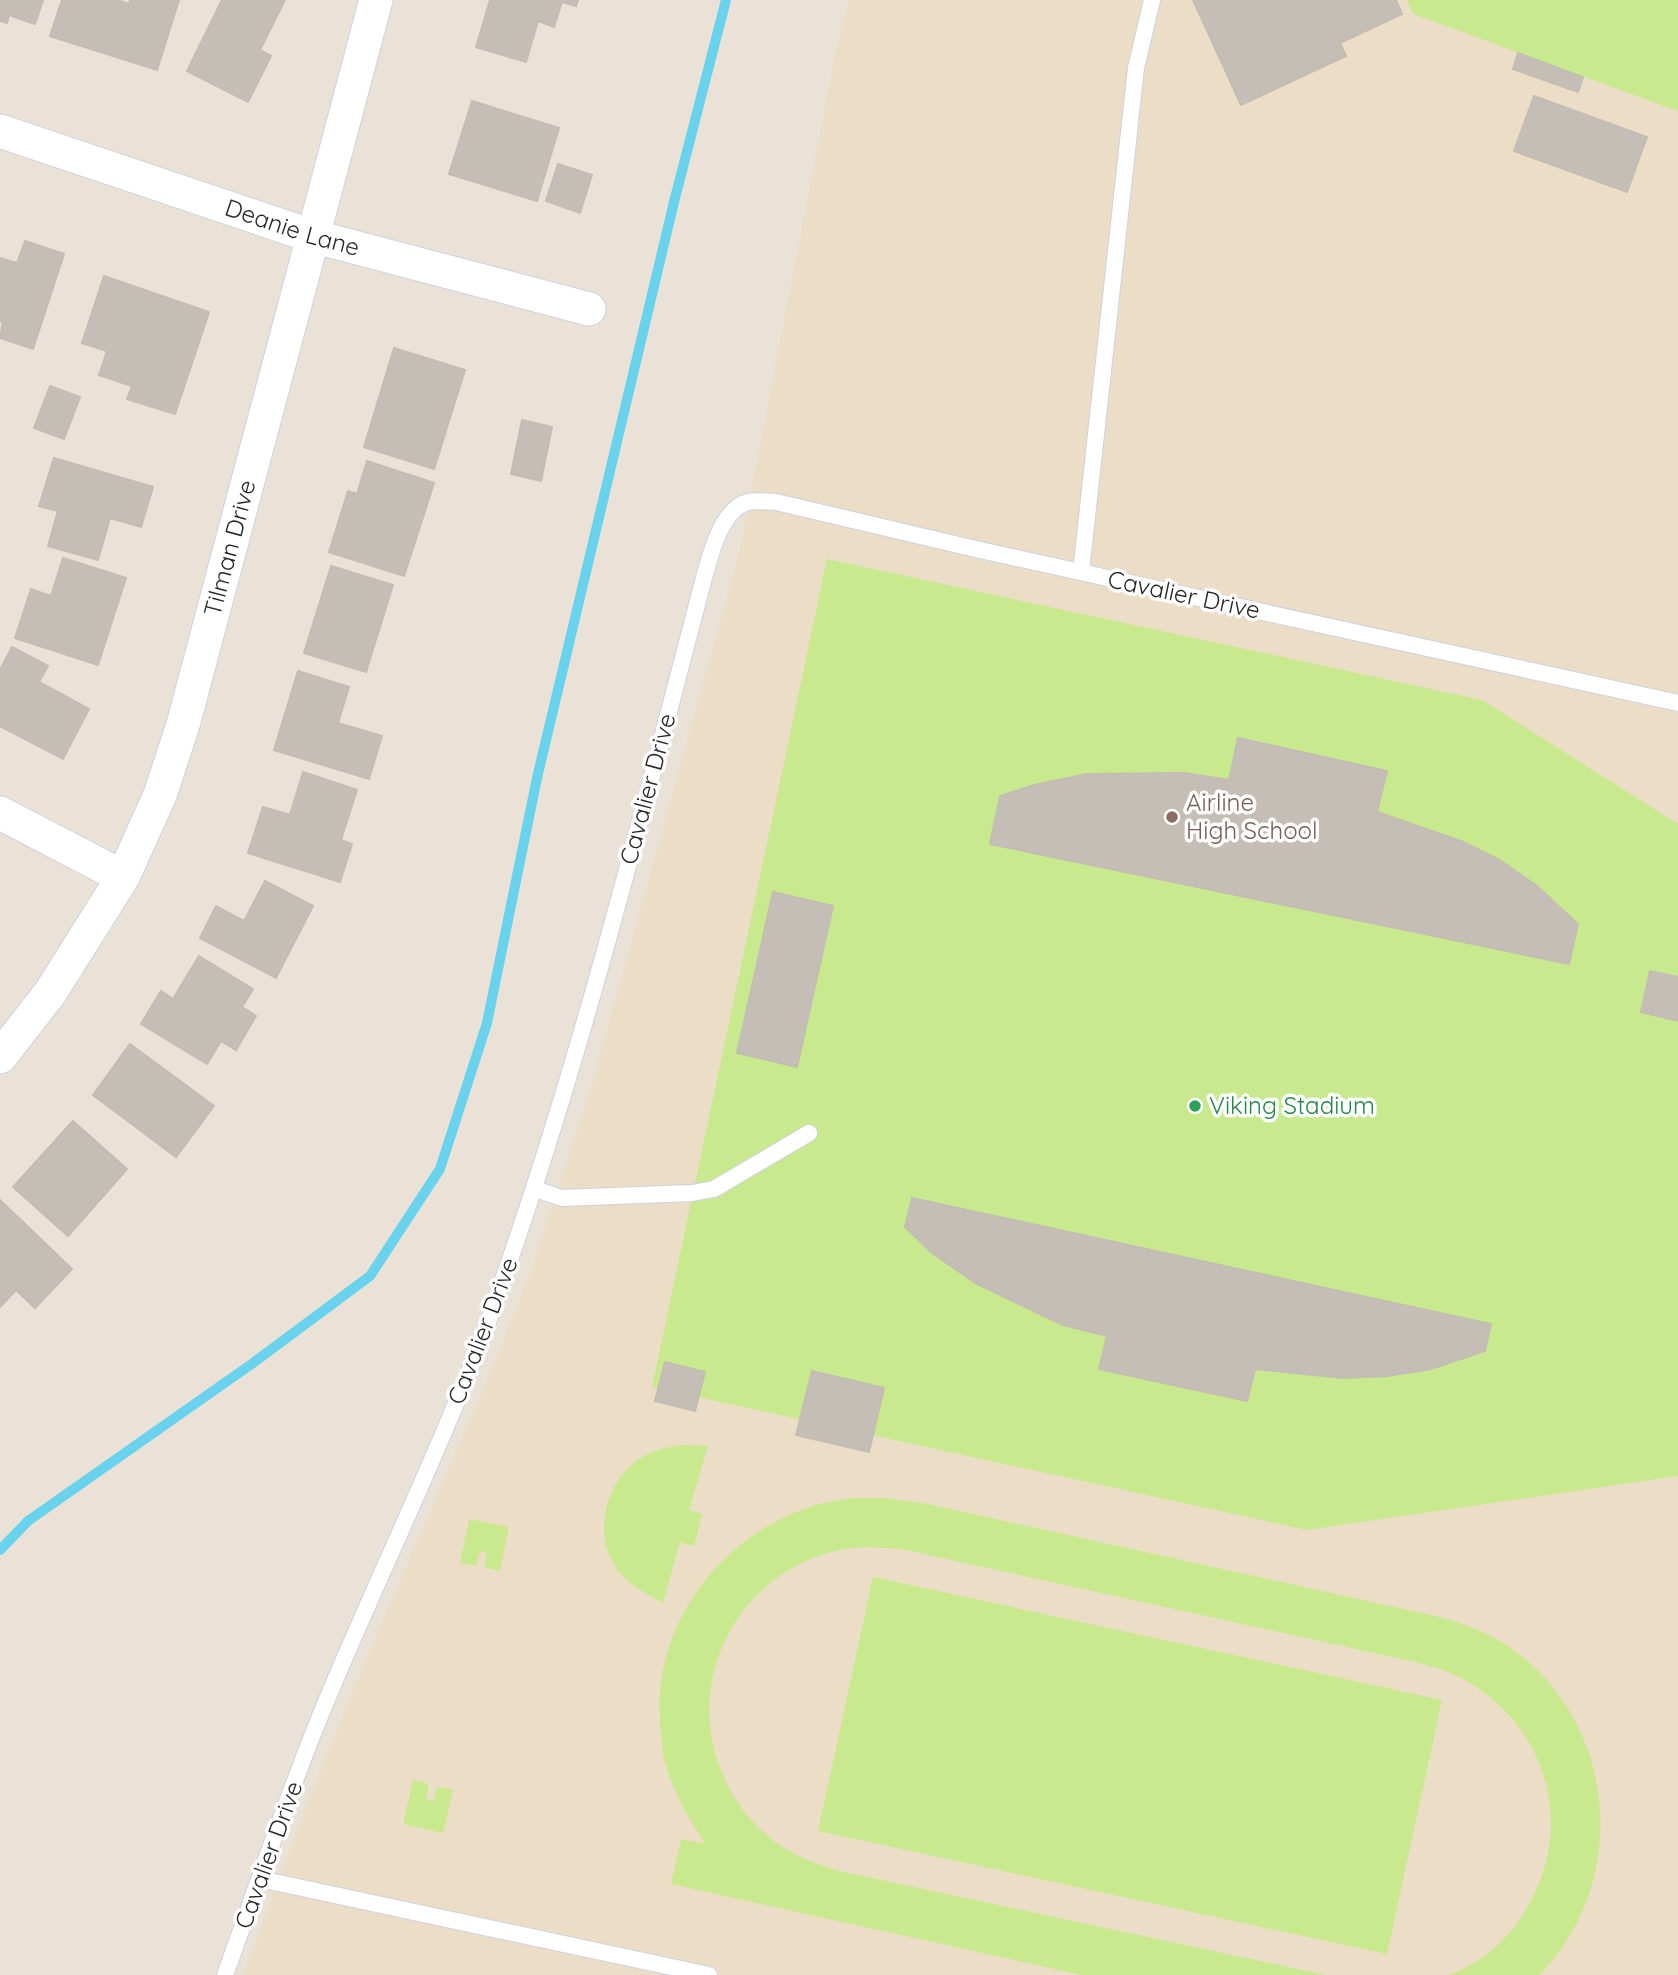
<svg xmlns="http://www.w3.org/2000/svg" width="1678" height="1975" font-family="Quicksand,sans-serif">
  <rect width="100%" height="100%" fill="#eae1d7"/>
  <path fill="#ecddc6" d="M849,0H1678V1975H243L312,1792L368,1655L493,1367L531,1272L592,1085L740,550L836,51Z"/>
  <g fill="#c8e98e">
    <path d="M1407,0H1678V111L1413,14Z"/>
    <path d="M827,559L1482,700L1678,824V1476L1307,1530L652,1387Z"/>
    <path d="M681,1445L708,1446L689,1510L702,1514L694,1546L680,1542L663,1603C645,1593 623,1582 613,1563C595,1533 606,1487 632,1464C646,1452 664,1448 681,1445Z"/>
    <path d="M852,1498H887L928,1504L1426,1614C1452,1620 1477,1627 1501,1642C1617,1713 1634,1880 1539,1975H1448C1478,1966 1506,1941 1522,1916C1577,1833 1551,1729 1465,1680C1450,1671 1432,1667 1415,1662L906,1550C888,1548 871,1546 853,1548C758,1559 693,1651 713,1744C722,1784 743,1819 778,1844C795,1856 815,1863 835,1870L1326,1975H1082L671,1884L681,1839L706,1844C688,1819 674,1793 665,1763C662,1753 662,1742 661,1732C648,1630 719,1534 816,1505C827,1502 840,1500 852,1498Z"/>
    <path d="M469,1519L509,1527L500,1571L484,1567L487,1553L480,1551L476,1566L460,1563Z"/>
    <path d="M873,1577L1442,1700L1387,1954L818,1831Z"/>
    <path d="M413,1780L429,1784L426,1799L434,1801L437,1787L453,1790L443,1833L403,1824Z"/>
  </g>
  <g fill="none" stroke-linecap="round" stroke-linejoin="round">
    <path stroke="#69d2ed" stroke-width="10" d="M0,1550L28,1521L253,1363L370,1276L440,1169L487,1023L537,778L674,202L726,0"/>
  </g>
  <g fill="#c5beb7" stroke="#c4bdb2" stroke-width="2">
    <path d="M0,0H43L35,24L9,15L7,23L0,21Z"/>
    <path d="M62,0H117L129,4L130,0H179L157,70L50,36Z"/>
    <path d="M222,0H285L260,50L271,56L248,102L187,71Z"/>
    <path d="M490,0H578L576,6L562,2L554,27L538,21L526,62L476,47Z"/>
    <path d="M1193,0H1396L1402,14L1340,43L1346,56L1241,105Z"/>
    <path d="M1518,53L1583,77L1578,92L1513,69Z"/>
    <path d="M1534,96L1647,137L1627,192L1514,151Z"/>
    <path d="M472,101L559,128L537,201L449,174Z"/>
    <path d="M558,164L592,175L580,213L546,201Z"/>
    <path d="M25,241L64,254L33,349L0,338L3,322L0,321V258L17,263Z"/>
    <path d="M104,276L209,312L175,414L127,399L132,386L99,375L107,351L82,343Z"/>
    <path d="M394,348L465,370L434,469L364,447Z"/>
    <path d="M50,386L80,397L64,439L34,428Z"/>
    <path d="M522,420L552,427L541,481L511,474Z"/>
    <path d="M54,458L153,487L141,527L110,518L98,560L48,546L58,511L39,506Z"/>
    <path d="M367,461L434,483L404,576L329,552L348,491L357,494Z"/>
    <path d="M63,558L126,578L98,665L15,638L31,589L51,596Z"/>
    <path d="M331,566L393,585L366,672L304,653Z"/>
    <path d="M12,647L48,666L39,682L89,709L63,759L0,726V670Z"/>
    <path d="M298,671L349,687L338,723L382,736L369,779L274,750Z"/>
    <path d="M1238,738L1387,771L1377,812L1461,841L1500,860L1537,886L1578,924L1569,964L990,844L1000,796L1034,785L1087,774L1184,773L1229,780Z"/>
    <path d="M303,772L357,790L341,840L352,844L340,882L248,853L263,807L290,815Z"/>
    <path d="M265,881L313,906L276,978L200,938L216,906L244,921Z"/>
    <path d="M773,892L833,906L797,1067L737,1053Z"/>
    <path d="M199,956L253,989L242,1007L256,1016L236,1050L221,1041L207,1064L141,1024L161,991L173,999Z"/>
    <path d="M1650,971L1678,977V1021L1641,1012Z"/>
    <path d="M130,1044L214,1106L176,1157L93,1095Z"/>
    <path d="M73,1121L127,1169L68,1236L13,1187Z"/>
    <path d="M912,1198L1491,1324L1485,1351L1431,1369L1387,1376L1343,1378L1255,1369L1247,1401L1099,1369L1107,1336L1063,1325L975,1283L931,1252L905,1227Z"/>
    <path d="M0,1200L72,1269L35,1308L16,1290L0,1307Z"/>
    <path d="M665,1362L705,1372L695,1411L655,1401Z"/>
    <path d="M812,1371L884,1388L869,1452L796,1435Z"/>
  </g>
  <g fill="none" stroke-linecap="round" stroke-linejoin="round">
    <defs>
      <g id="lane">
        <path d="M1081,572L1136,68L1152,0"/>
        <path d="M535,1189L562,1198L692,1193L714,1189L809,1133"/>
        <path d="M260,1879L709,1975"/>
        <path d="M225,1975C257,1887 287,1796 323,1709C380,1571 447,1438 497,1297C581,1060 641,817 705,574C711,552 722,509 748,502C756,500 768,502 776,502L980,550L1678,703"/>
      </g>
      <g id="street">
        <path id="s1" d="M0,131L312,236L589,309"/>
        <path d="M0,813L123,877"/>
        <path id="s2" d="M0,1057L50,993L123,877L160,795L183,725L376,0"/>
      </g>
    </defs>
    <use href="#lane" stroke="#cdd2e0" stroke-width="18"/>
    <use href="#street" stroke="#cdd2e0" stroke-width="35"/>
    <use href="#lane" stroke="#fff" stroke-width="16"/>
    <use href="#street" stroke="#fff" stroke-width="33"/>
  </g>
  <circle fill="#8d6e63" stroke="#fff" stroke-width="2.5" cx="1172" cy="817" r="7"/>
  <circle fill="#2e9e5b" stroke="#fff" stroke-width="2.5" cx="1195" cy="1106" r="7"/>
  <g text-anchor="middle" stroke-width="7" stroke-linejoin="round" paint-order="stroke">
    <g font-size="24" fill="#272727" stroke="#fff">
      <text dy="8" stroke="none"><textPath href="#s1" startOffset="308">Deanie Lane</textPath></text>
      <text dy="8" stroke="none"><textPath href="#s2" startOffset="565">Tilman Drive</textPath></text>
      <text transform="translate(1184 595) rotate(12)" y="8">Cavalier Drive</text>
      <text transform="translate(648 789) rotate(-75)" y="8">Cavalier Drive</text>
      <text transform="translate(483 1331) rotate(-69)" y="8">Cavalier Drive</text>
      <text transform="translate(269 1855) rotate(-70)" y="8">Cavalier Drive</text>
    </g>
    <g font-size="24" fill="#785e54" stroke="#fff" text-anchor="start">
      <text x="1186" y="811">Airline<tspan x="1186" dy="28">High School</tspan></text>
    </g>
    <g font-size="24" fill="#27864d" stroke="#fff" text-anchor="start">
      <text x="1209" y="1114">Viking Stadium</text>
    </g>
  </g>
</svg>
